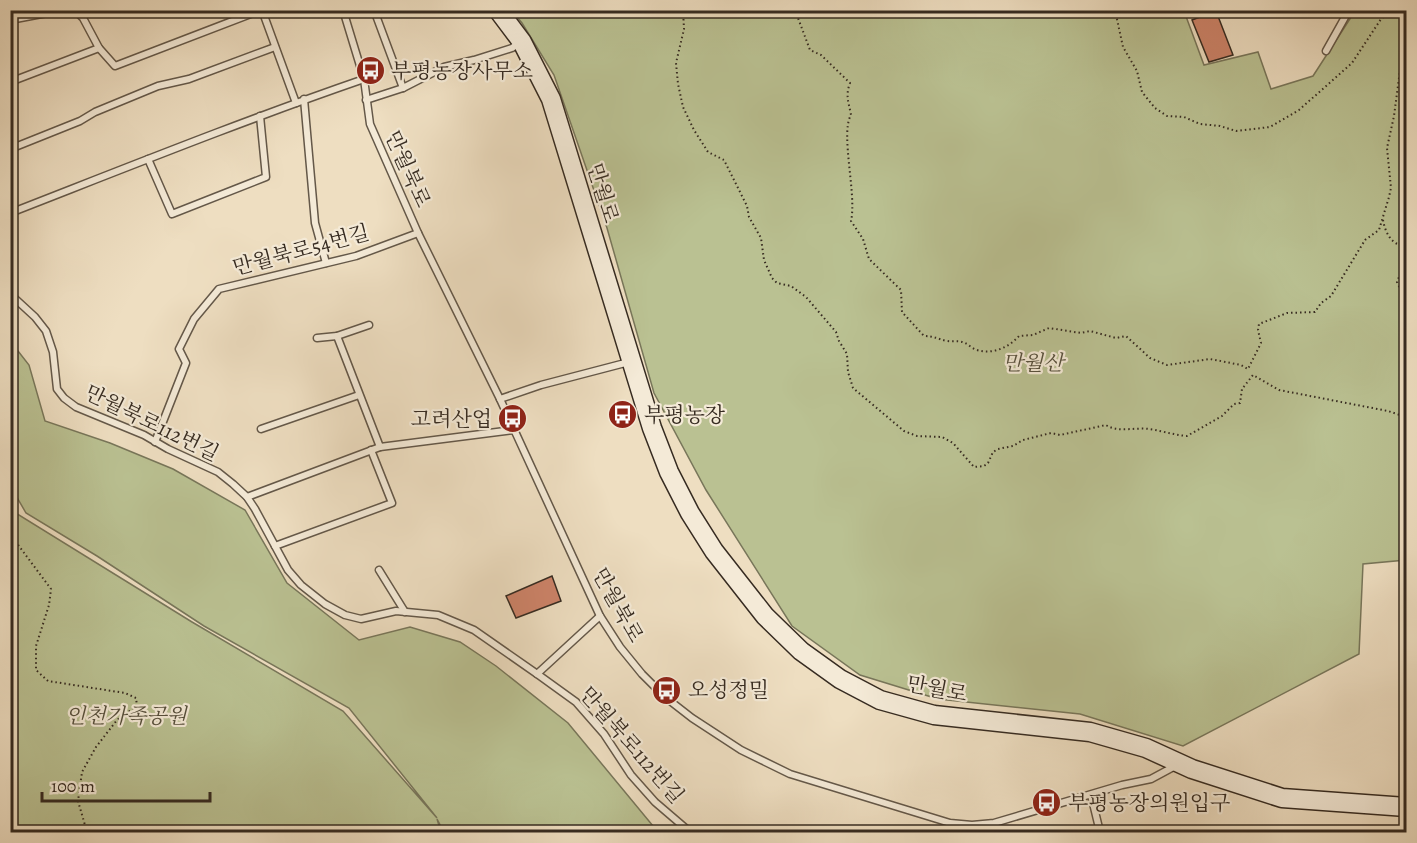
<svg xmlns="http://www.w3.org/2000/svg" width="1417" height="843" font-family="Alegreya,'Noto Serif KR',serif">
  <rect width="100%" height="100%" fill="#eedec1"/>
  <filter id="stains"><feTurbulence type="fractalNoise" baseFrequency=".00333" numOctaves="4"/><feColorMatrix values="0 0 0 0 .2 0 0 0 0 .09 0 0 0 0 .02 0 0 0 .5 -.17"/></filter>
  <radialGradient id="worn" r=".72"><stop offset=".6" stop-color="#630" stop-opacity="0"/><stop offset="1" stop-color="#630" stop-opacity=".3"/></radialGradient>
  <g fill="#bac192" stroke="#78765a" stroke-width="1.5">
    <path d="M512,11H1184L1204,65L1258,52L1271,89L1313,76L1355,11H1406V560L1363,564L1359,654L1183,746L1080,714L938,699L860,675L792,626L706,490L654,393L607,228L554,75L522,23Z"/>
    <path d="M11,342L29,365L45,421L110,443L173,469L245,510L287,583L359,640L410,627L460,642L496,666L568,723L658,832H444L437,819L441,832H11V505L14,512L192,622L343,711L437,818L349,708L204,626L97,556L26,513L11,487Z"/>
  </g>
  <g fill="#cd8369" stroke="#362b21" stroke-width="1.5">
    <path d="M1216,11L1233,55L1209,62L1192,20Z"/>
    <path d="M552,576L561,601L516,618L506,596Z"/>
  </g>
  <g fill="none" stroke-linecap="round" stroke-linejoin="round">
    <defs>
      <g id="lane">
        <path d="M75,10L83,18L99,48L115,66L261,10"/>
        <path d="M262,10L296,103"/>
        <path d="M343,10L364,79L370,124L418,233L500,399L600,616L620,647L642,674L665,697L692,718L741,750L790,774L950,823L972,825L994,823L1122,785L1151,779L1177,765"/>
        <path d="M374,10L403,88"/>
        <path d="M10,20L63,10"/>
        <path d="M1326,51L1349,10"/>
        <path d="M10,82L99,48"/>
        <path d="M304,99L315,223L326,263"/>
        <path d="M366,100L403,88L444,67L474,60L512,48L519,43"/>
        <path d="M10,149L80,121L95,112L158,86L189,79L275,47"/>
        <path d="M148,159L172,214L266,177L260,116"/>
        <path d="M10,213C128,167 245,120 364,79"/>
        <path d="M10,294L35,317L46,331L53,352L57,389L64,398L76,407L144,435L168,449L218,472L233,484L247,497L255,509L288,570L301,585L325,604L345,615L361,619L396,611L438,615L474,630L540,676L576,702L604,734L631,775L655,802L690,832"/>
        <path d="M337,336L380,447"/>
        <path d="M317,338L337,336L369,325"/>
        <path d="M500,399L541,385L629,362"/>
        <path d="M261,429L359,395"/>
        <path d="M155,442L186,363L179,349L194,319L219,289L356,256L418,233"/>
        <path d="M247,497L380,447L513,430"/>
        <path d="M275,546L392,503L371,450"/>
        <path d="M379,570L405,612"/>
        <path d="M537,674L600,616"/>
        <path d="M1091,795L1100,832"/>
      </g>
      <path id="secondary" d="M498,10L522,42L551,99L652,428L669,472L690,513L714,551L765,616L801,651L840,679L880,700L934,715L1090,732L1146,748L1192,769L1282,798L1406,807"/>
    </defs>
    <use href="#lane" stroke="#645849" stroke-width="9"/>
    <use href="#secondary" stroke="#362b21" stroke-width="21"/>
    <g stroke="#362b21" stroke-width="2" stroke-dasharray="1.5 3" stroke-linecap="butt">
      <path d="M683,10L684,29L676,63L678,84L683,107L694,130L708,152L724,160L747,206L749,217L761,238L764,260L772,278L777,283L791,286L806,297L836,332L839,341L847,354L848,372L853,388L904,431L917,436L942,437L953,443L974,467L984,466L988,463L993,452L998,449L1013,446L1023,440L1051,433L1060,435L1106,425C1118,433 1135,427 1149,429C1163,431 1174,435 1187,436L1222,416L1234,404L1240,403L1242,389L1253,375L1279,390L1388,411L1406,417"/>
      <path d="M795,10L810,50L821,55L850,83C845,96 849,103 851,115C840,133 857,195 851,221L863,239L869,259L901,290L902,312L924,336C934,336 938,339 947,341C953,342 959,340 965,343C969,345 973,349 977,350C993,355 1009,347 1019,336L1033,335L1049,328L1081,333L1090,331L1116,338L1126,336L1150,358L1167,365L1210,359L1241,365L1248,369L1261,343L1258,330L1259,324L1287,313L1315,312L1321,303L1331,296L1365,240L1379,230L1389,197L1391,188L1387,148L1394,116L1401,63L1403,23L1406,11"/>
      <path d="M1115,10L1123,47L1137,71L1142,92L1155,108L1167,116L1184,117L1200,124L1220,126L1236,131L1270,127L1299,110L1352,63L1381,19L1391,10"/>
      <path d="M1383,220C1385,232 1392,247 1406,245"/>
      <path d="M1406,272L1399,277L1397,282L1406,301"/>
      <path d="M10,534L51,589L49,605L36,646V670L48,681L125,693L136,698L137,706L117,720L96,747L82,772L78,801L87,832"/>
    </g>
    <use href="#lane" stroke="#f4ead7" stroke-width="6"/>
    <use href="#secondary" stroke="#f4ead7" stroke-width="18"/>
  </g>
  <defs>
    <symbol id="bus-disc" viewBox="-11 -11 22 22"><circle r="9.5" fill="#8f2418" stroke="#f4ead7"/><path d="M-5-6H5V4H4V6H2V4H-2V6H-4V4H-5ZM-3.5-4V0h7V-4ZM-3.5 1.2v1.5H-2V1.2ZM2 1.2v1.5H3.5V1.2Z" fill="#fff"/></symbol>
  </defs>
  <g fill-rule="evenodd">
    <use href="#bus-disc" x="354" y="54" width="33" height="33"/>
    <use href="#bus-disc" x="606" y="398" width="33" height="33"/>
    <use href="#bus-disc" x="496" y="402" width="33" height="33"/>
    <use href="#bus-disc" x="650" y="674" width="33" height="33"/>
    <use href="#bus-disc" x="1030" y="786" width="33" height="33"/>
  </g>
  <g text-anchor="middle" stroke-width="4.5" stroke-linejoin="round" paint-order="stroke">
    <g font-size="21" fill="#362b21" stroke="#f4ead7" text-anchor="start">
      <text x="391" y="78">부평농장사무소</text>
      <text x="644" y="422">부평농장</text>
      <text x="492" y="426" text-anchor="end">고려산업</text>
      <text x="688" y="697">오성정밀</text>
      <text x="1068" y="810">부평농장의원입구</text>
    </g>
    <g font-size="21" fill="#362b21" stroke="#f4ead7">
      <text transform="translate(408 169) rotate(66)" y="7">만월북로</text>
      <text transform="translate(603 193) rotate(73)" y="7">만월로</text>
      <text transform="translate(301 250) rotate(-15)" y="7">만월북로54번길</text>
      <text transform="translate(152 423) rotate(26)" y="7">만월북로112번길</text>
      <text transform="translate(618 605) rotate(61)" y="7">만월북로</text>
      <text transform="translate(937 689) rotate(11)" y="7">만월로</text>
      <text transform="translate(632 745) rotate(49)" y="7">만월북로112번길</text>
    </g>
    <g font-size="21" font-style="italic" fill="#57503d" stroke="#f4ead7">
      <text x="1033" y="370">만월산</text>
      <text x="126" y="723">인천가족공원</text>
    </g>
  </g>
  <rect width="1417" height="843" fill="none" stroke="#eedec1" stroke-width="36"/>
  <rect x="12" y="12" width="1393" height="819" fill="none" stroke="#362b21" stroke-width="3"/>
  <rect x="18" y="18" width="1381" height="807" fill="none" stroke="#362b21" stroke-width="1.5"/>
  <path d="M42 792v9h168v-9" fill="none" stroke="#362b21" stroke-width="3"/>
  <text x="51" y="792" font-size="18" fill="#362b21" stroke="#f4ead7" stroke-width="4.5" paint-order="stroke">100 m</text>
  <rect width="100%" height="100%" filter="url(#stains)"/>
  <rect width="100%" height="100%" fill="url(#worn)"/>
</svg>
